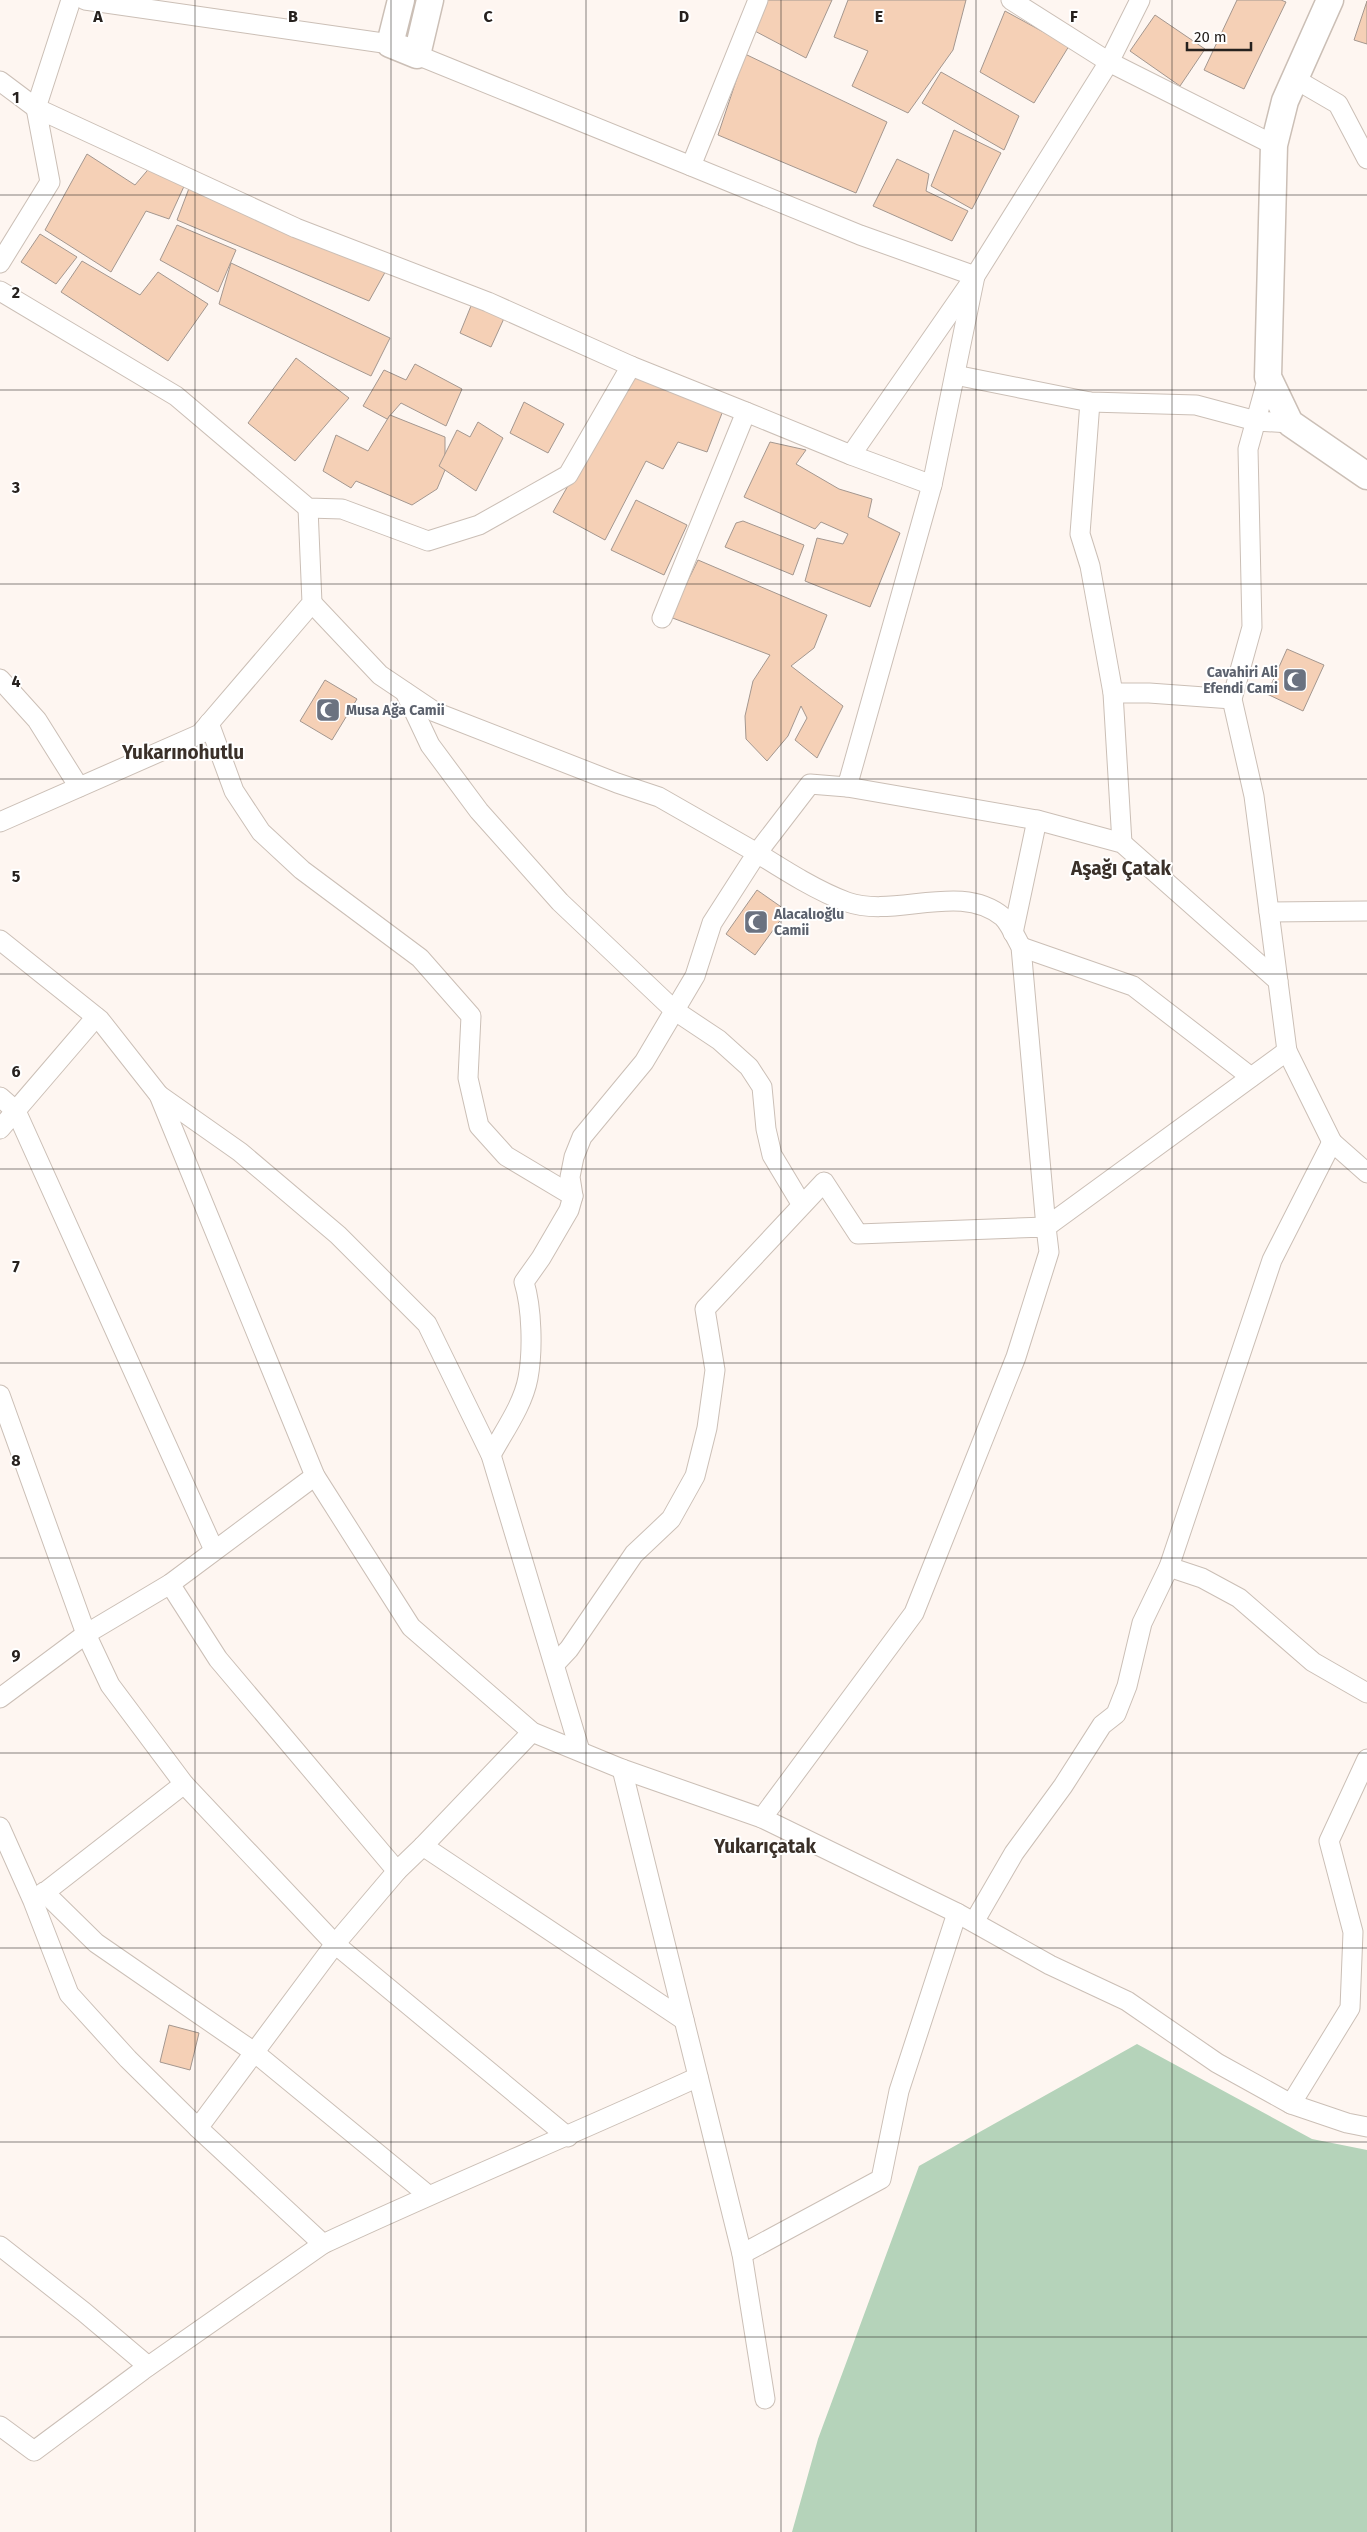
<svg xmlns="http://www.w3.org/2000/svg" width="1367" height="2532" font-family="'Fira Sans',sans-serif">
  <rect width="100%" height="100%" fill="#fef6f1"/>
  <path fill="#b5d3ba" d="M1137,2044L1312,2139L1367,2150V2532H792L818,2439L919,2166Z"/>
  <g fill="#f5d0b6" stroke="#a4978f">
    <path d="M763,0H832L806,58L751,29Z"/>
    <path d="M848,0H966L953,50L908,113L852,86L868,51L834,37Z"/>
    <path d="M1237,0H1281L1286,2L1244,89L1204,70Z"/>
    <path d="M1367,1V44L1354,40Z"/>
    <path d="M1005,11L1069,46L1034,103L980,72Z"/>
    <path d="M1155,15L1205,49L1180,86L1130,51Z"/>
    <path d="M745,54L887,122L856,193L718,135Z"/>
    <path d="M941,72L1019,116L1004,150L922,103Z"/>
    <path d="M954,130L1001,153L972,209L931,186Z"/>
    <path d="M87,154L135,185L152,165L186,182L169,219L146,211L111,272L45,230Z"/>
    <path d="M897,159L929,174L926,191L968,211L952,241L873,206Z"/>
    <path d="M191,183L388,267L369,301L177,220Z"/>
    <path d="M177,225L236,250L218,292L160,260Z"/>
    <path d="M40,234L77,257L56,284L21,262Z"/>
    <path d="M82,261L140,295L158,272L208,304L168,361L61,292Z"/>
    <path d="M231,263L390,338L371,376L219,304Z"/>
    <path d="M473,301L506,314L491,347L460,333Z"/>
    <path d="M296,358L349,398L295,461L248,423Z"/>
    <path d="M415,364L462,389L446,426L401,403L387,419L363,406L384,370L406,380Z"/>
    <path d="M633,372L724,408L707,452L678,442L663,469L646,461L605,540L553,512Z"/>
    <path d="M524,402L564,424L548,453L510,433Z"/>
    <path d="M390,415L445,437V470L437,489L412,505L356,481L351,488L323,471L336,435L368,451Z"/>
    <path d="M478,422L503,438L476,491L439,466L457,430L470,437Z"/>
    <path d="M770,442L806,450L796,464L839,489L872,499L868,517L900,533L870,607L805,581L817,538L843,544L848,534L821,522L815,529L744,497Z"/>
    <path d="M636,500L687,525L664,575L611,550Z"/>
    <path d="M743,521L804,545L793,575L725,547L736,523Z"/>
    <path d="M698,560L827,615L814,648L791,666L843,706L817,758L795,740L807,718L801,706L788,736L767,761L746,739L745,716L753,681L770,655L670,617Z"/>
    <path d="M1287,649L1324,665L1303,711L1267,694Z"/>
    <path d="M325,680L357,699L332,740L300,721Z"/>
    <path d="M757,890L787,911L755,955L726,934Z"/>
    <path d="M169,2025L199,2033L190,2070L160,2062Z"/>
  </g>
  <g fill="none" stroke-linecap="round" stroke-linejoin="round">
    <defs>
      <g id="street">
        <path d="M85,0L390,44"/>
        <path d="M758,0L691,166L860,235L975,276L1109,62L1274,145"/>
        <path d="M1011,0L1109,62L1140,0"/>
        <path d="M417,55L691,166"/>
        <path d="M1295,79L1338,104L1367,159"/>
        <path d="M0,81L36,108L71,0"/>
        <path d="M0,263L50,182L36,108L296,228L488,302L631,366L568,475L479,525L428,541L342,509L308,508L176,396L0,291"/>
        <path d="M975,276L932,485L847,787L810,784L757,853C784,870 817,891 847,902C896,919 960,881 1003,917C1010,924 1016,938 1021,947L1046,1227L1287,1051L1332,1142"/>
        <path d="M631,366L746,412L662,618"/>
        <path d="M955,375L1090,402L1196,405L1256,421L1290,423"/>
        <path d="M1268,377L1248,449L1252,627L1232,699L1254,796L1287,1051"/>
        <path d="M1090,402L1080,534L1090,566L1113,693L1122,843"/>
        <path d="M746,412L851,455L971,282"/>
        <path d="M851,455L932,485"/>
        <path d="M312,603L380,675L435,712L617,783L659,797L757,853L712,923L695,976L644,1062L582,1137L574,1157L570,1177L573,1196L569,1210L541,1258L524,1282C532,1308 533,1351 528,1378C523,1405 504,1431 491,1455"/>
        <path d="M0,679L37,720L79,787"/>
        <path d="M405,692L430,745L479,811L560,902L674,1010L719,1040L749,1067L762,1087L766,1129L772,1155L802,1205"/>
        <path d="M1113,693H1149L1232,699"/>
        <path d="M209,723L234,791L261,832L302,870L420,958L471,1016L468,1078L479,1126L506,1156L573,1196"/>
        <path d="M847,787L1037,820L1122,843L1278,981"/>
        <path d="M0,822L200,734L312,603L308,508"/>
        <path d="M1269,912L1367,911"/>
        <path d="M1013,933L1037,820"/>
        <path d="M0,940L100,1020L159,1095L315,1476L411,1627L532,1732L622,1769L762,1818L957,1913L1050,1965L1127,2001L1217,2063L1291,2104L1350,2008L1353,1932L1329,1841L1367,1759"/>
        <path d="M1021,947L1133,986L1251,1077"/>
        <path d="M159,1095L240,1152L338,1235L427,1324L491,1455L580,1751"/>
        <path d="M0,1097L16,1111L214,1550"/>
        <path d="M0,1129L96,1017"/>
        <path d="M0,1395L86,1634L110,1685L184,1784L335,1944L568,2137"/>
        <path d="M1169,1567L1202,1578L1239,1598L1313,1662L1367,1693"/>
        <path d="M170,1584L218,1659L397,1871L335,1944L198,2128L323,2244C447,2186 574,2134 698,2077"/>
        <path d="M555,1664L569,1649L634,1554L671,1519L695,1476L707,1428L715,1370L705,1309L824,1182L858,1234L1046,1227L1049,1252L1016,1357L914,1613L762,1818"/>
        <path d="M0,1698L86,1634L170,1584L315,1476"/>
        <path d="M622,1769L742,2254L765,2399"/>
        <path d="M0,1827L33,1901L69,1994L128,2059L198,2128"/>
        <path d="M423,1846L532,1732"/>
        <path d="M397,1871L423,1846L684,2020"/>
        <path d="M44,1892L96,1943L254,2052L428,2195"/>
        <path d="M35,1900L184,1784"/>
        <path d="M974,1922L1014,1853L1063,1786L1102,1725L1116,1714L1127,1686L1142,1623L1169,1567L1272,1260L1332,1142L1367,1173"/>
        <path d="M1291,2104L1347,2123L1367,2127"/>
        <path d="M0,2246L84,2312L148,2366"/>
        <path d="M742,2254L881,2179L899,2091L957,1913"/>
        <path d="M0,2426L34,2451L143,2370L323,2244"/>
      </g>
      <g id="secondary">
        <path d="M401,0L390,44L417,55L430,0"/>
        <path d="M1330,0L1285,101L1274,145L1268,377L1290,423L1367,476"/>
      </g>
    </defs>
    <use href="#street" stroke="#cbbfb6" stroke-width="21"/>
    <use href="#secondary" stroke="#cbbfb6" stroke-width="29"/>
    <use href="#street" stroke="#fff" stroke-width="19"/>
    <use href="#secondary" stroke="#fff" stroke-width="26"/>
  </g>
  <path fill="none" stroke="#26211e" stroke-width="1" stroke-opacity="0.55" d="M195,0V2532M391,0V2532M586,0V2532M781,0V2532M976,0V2532M1172,0V2532M0,195H1367M0,390H1367M0,584H1367M0,779H1367M0,974H1367M0,1169H1367M0,1363H1367M0,1558H1367M0,1753H1367M0,1948H1367M0,2142H1367M0,2337H1367"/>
  <defs>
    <symbol id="mosque-square" viewBox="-11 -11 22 22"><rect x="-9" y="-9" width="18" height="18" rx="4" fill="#6b7280" stroke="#fff"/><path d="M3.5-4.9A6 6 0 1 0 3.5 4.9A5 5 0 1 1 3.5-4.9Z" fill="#fff"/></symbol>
  </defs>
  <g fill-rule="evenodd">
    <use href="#mosque-square" x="1281" y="666" width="28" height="28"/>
    <use href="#mosque-square" x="314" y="696" width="28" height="28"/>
    <use href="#mosque-square" x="742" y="908" width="28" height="28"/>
  </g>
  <g text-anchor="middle" stroke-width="4" stroke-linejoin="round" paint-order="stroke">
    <g font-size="14" font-weight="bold" fill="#5b616d" stroke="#fff" text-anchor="start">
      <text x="1278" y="677" text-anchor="end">Cavahiri Ali<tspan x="1278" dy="16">Efendi Cami</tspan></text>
      <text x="346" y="715">Musa Ağa Camii</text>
      <text x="774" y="919">Alacalıoğlu<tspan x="774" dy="16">Camii</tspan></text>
    </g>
    <g font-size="19" font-weight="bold" fill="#3a3029" stroke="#fff">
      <text x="183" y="759">Yukarınohutlu</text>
      <text x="1121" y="875">Aşağı Çatak</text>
      <text x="765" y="1853">Yukarıçatak</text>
    </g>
  </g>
  <g font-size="16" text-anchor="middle" font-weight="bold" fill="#26211e" stroke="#fff" stroke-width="4" stroke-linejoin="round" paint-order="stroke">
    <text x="98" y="22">A</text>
    <text x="293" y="22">B</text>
    <text x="488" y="22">C</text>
    <text x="684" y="22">D</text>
    <text x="879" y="22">E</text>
    <text x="1074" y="22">F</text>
    <text x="16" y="103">1</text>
    <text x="16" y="298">2</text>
    <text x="16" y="493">3</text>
    <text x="16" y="687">4</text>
    <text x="16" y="882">5</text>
    <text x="16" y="1077">6</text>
    <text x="16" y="1272">7</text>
    <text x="16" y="1466">8</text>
    <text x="16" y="1661">9</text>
  </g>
  <path d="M1187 42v8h64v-8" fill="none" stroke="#26211e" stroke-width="2.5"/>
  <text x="1194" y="42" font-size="15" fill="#26211e" stroke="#ffffff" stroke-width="4" paint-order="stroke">20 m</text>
</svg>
